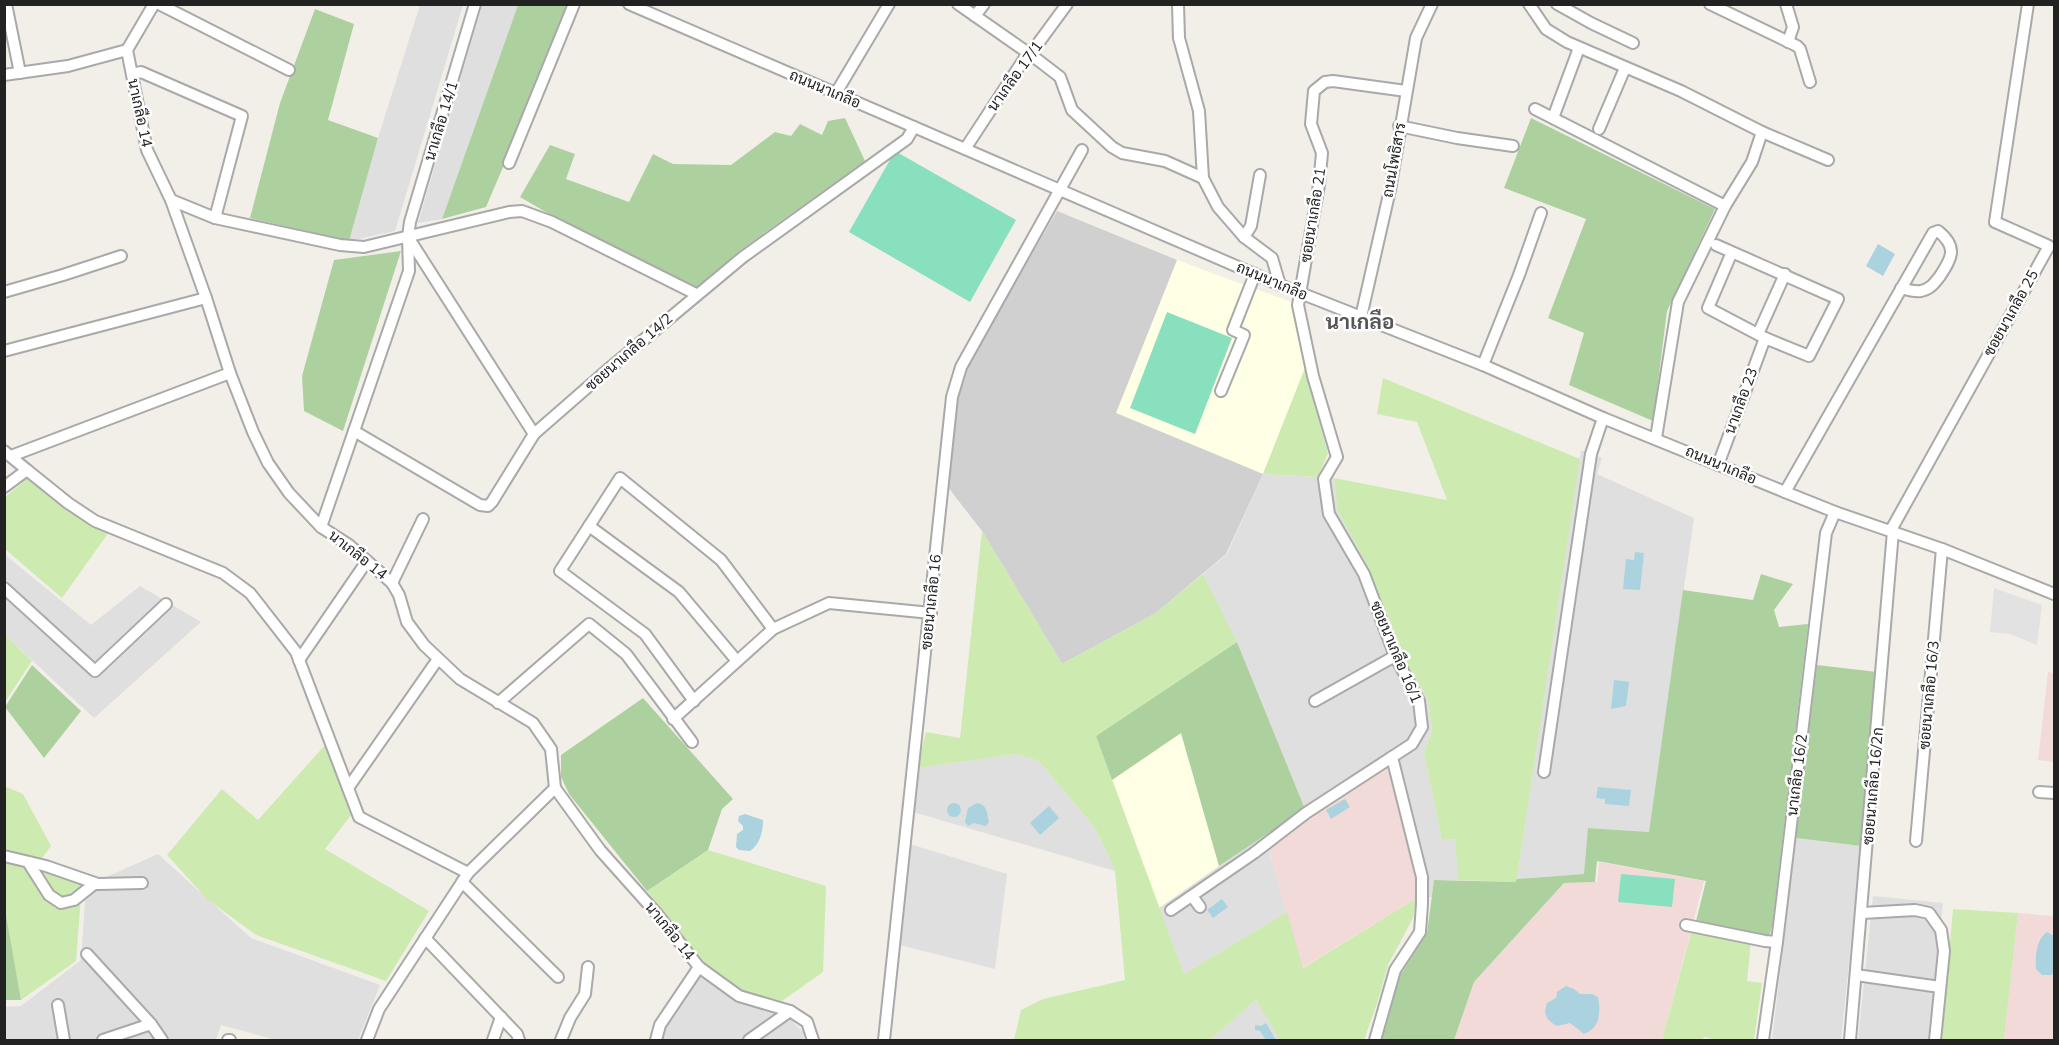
<svg xmlns="http://www.w3.org/2000/svg" width="2059" height="1045" font-family="'Nunito Sans',Sarabun,sans-serif">
  <rect width="100%" height="100%" fill="#f2efe9"/>
  <g fill="#e0dfdf">
    <path d="M420,5H463L395,231L349,241L378,138Z"/>
    <path d="M482,5H518L442,219L418,223Z"/>
    <path d="M1581,450L1602,458L1597,474L1694,518L1649,832L1589,828L1585,874L1517,879Z"/>
    <path d="M1263,474L1334,478L1337,509L1369,569L1407,663L1428,700L1432,731L1424,753L1442,840L1455,839L1458,880H1434L1432,897L1417,898L1390,763L1383,756L1305,809L1237,642L1203,574L1227,554Z"/>
    <path d="M4,554L91,625L140,586L201,622L94,718L5,635Z"/>
    <path d="M1016,754L1039,761L1096,829L1115,871L913,812L917,768Z"/>
    <path d="M1264,835L1287,912L1184,974L1159,908Z"/>
    <path d="M1796,838L1861,846L1841,1040H1772Z"/>
    <path d="M910,844L1007,874L995,969L899,945Z"/>
    <path d="M158,854L251,938L380,985L358,1040H276L221,1025L216,1040H5L4,1007L21,1006L81,960L86,886Z"/>
    <path d="M1873,896L1943,903L1928,1040H1858Z"/>
    <path d="M700,976L736,1001L775,1011L789,1018L803,1032L804,1040H660L663,1030Z"/>
    <path d="M1256,1000L1280,1040H1212L1211,1039Z"/>
  </g>
  <g fill="#f2dad9">
    <path d="M2048,672L2054,673V762L2038,760Z"/>
    <path d="M1390,763L1418,877L1417,898L1302,968L1268,847Z"/>
    <path d="M1599,862L1704,881L1662,1040H1454L1474,982L1564,883L1597,882Z"/>
    <path d="M2018,913L2054,916V1040H2004Z"/>
  </g>
  <g fill="#ffffe5">
    <path d="M1177,260L1294,303L1305,368L1263,474L1116,413Z"/>
    <path d="M1181,733L1219,866L1159,908L1112,780Z"/>
  </g>
  <path fill="#d0d0d0" d="M1057,211L1177,260L1116,413L1263,474L1226,554L1156,613L1062,664L982,531L947,486L955,404L965,368Z"/>
  <g fill="#cdebb0">
    <path d="M1305,368L1328,453L1318,477L1263,474Z"/>
    <path d="M1383,378L1580,459L1517,879L1515,882L1458,880L1455,839L1442,840L1424,753L1432,731L1428,700L1407,663L1369,569L1337,509L1334,478L1447,500L1417,422L1377,414Z"/>
    <path d="M27,479L95,526L109,532L62,598L5,549V497Z"/>
    <path d="M982,531L1062,664L1156,613L1203,574L1237,642L1096,736L1184,974L1287,912L1303,968L1417,898L1413,918L1388,965L1377,1004L1364,1040H1280L1256,1000L1211,1039L1212,1040H1014L1021,1010L1043,999L1125,980L1115,871L1096,829L1039,761L1016,754L917,768L926,732L960,738Z"/>
    <path d="M5,635L32,661L5,702Z"/>
    <path d="M325,745L351,815L325,849L429,911L386,981L256,935L207,899L167,855L222,789L258,820Z"/>
    <path d="M4,786L23,794L51,846L42,858L82,884L76,961L21,1000L5,914Z"/>
    <path d="M708,850L826,886L823,972L782,1001L743,992L705,963L647,891Z"/>
    <path d="M1953,909L2018,913L2004,1040H1941Z"/>
    <path d="M1692,929L1751,941L1747,981L1762,983L1754,1040H1715L1704,1037L1702,1040H1662Z"/>
  </g>
  <g fill="#add19e">
    <path d="M518,5H572L486,207L442,219Z"/>
    <path d="M315,9L354,24L328,120L378,138L349,241L250,218L280,103Z"/>
    <path d="M845,118L865,161L739,251L698,289L597,242L520,197L550,145L575,154L566,179L629,202L653,154L673,164L731,165L775,132L791,136L800,124L822,135L828,121Z"/>
    <path d="M1531,118L1715,209L1667,311L1653,421L1569,385L1584,333L1548,318L1586,219L1504,188Z"/>
    <path d="M401,251L343,431L304,411L302,376L334,260Z"/>
    <path d="M1761,574L1793,584L1774,610L1779,627L1808,624L1772,927L1769,937L1696,921L1706,881L1597,861L1595,882L1564,883L1474,982L1454,1040H1381L1401,974L1427,933L1434,880L1515,882L1517,879L1584,874L1588,828L1649,832L1683,590L1753,600Z"/>
    <path d="M1237,642L1305,809L1219,866L1181,733L1112,780L1096,736Z"/>
    <path d="M32,665L81,711L44,758L5,707Z"/>
    <path d="M1817,665L1877,672L1861,846L1796,838Z"/>
    <path d="M643,698L733,799L722,809L708,850L647,891L569,794L561,777V755Z"/>
    <path d="M5,914L6,915L21,1000H5Z"/>
  </g>
  <g fill="#88e0be">
    <path d="M895,151L1016,220L970,302L849,232Z"/>
    <path d="M1167,312L1232,338L1195,434L1130,408Z"/>
    <path d="M1621,874L1675,879L1672,907L1618,902Z"/>
  </g>
  <path fill="#e2e2e2" d="M1994,588L2042,605L2037,645L2010,634L1990,632Z"/>
  <g fill="#aad3df">
    <path d="M1878,244L1895,254L1883,276L1866,266Z"/>
    <path d="M1635,552L1644,553L1640,590L1623,589L1626,559L1634,560Z"/>
    <path d="M1614,680L1629,682L1626,706L1611,709Z"/>
    <path d="M1598,787L1631,790L1629,806L1605,804V799L1596,798Z"/>
    <path d="M1345,799L1350,807L1331,819L1326,810Z"/>
    <circle cx="954" cy="810" r="7"/>
    <path d="M977,803C988,805 987,814 989,822L986,826L974,823L968,826L965,822L968,808Z"/>
    <path d="M1049,806L1059,818L1040,835L1030,823Z"/>
    <path d="M745,814L763,820C763,832 760,844 750,851L739,850L736,847L737,834L743,830V826L738,821L739,816Z"/>
    <path d="M1222,899L1228,907L1213,918L1207,910Z"/>
    <path d="M2047,932L2054,936V973L2051,975H2042L2036,969C2035,956 2036,940 2047,932Z"/>
    <path d="M1566,986L1574,989L1580,994H1592L1598,997C1601,1012 1600,1028 1584,1034L1570,1023L1557,1026C1546,1020 1543,1014 1547,1003L1556,998L1557,992Z"/>
    <path d="M1266,1023L1276,1040H1266L1260,1031L1255,1030V1025L1261,1026Z"/>
  </g>
  <g fill="none" stroke-linecap="round" stroke-linejoin="round">
    <defs>
      <g id="minor">
        <path d="M6,4L20,73"/>
        <path d="M154,4L127,50L147,150L171,200L206,298L230,373L253,432L268,463L289,493L321,527L349,545L392,583L399,595L407,622L424,645L460,679L533,723L551,749L555,788L600,850L658,915L699,967L739,996L790,1011L807,1022L813,1040"/>
        <path d="M159,4L289,70"/>
        <path d="M629,4L1280,285L1483,365L1603,418L1785,492L1835,512L1942,549L2054,594"/>
        <path d="M958,4L1034,57L1060,77L1072,110L1112,147L1122,153L1165,161L1203,178"/>
        <path d="M1178,4L1179,38L1199,111L1203,178L1218,207L1244,237L1272,258L1280,285"/>
        <path d="M1529,4L1546,29L1567,42L1681,91L1762,132L1828,160"/>
        <path d="M1557,4L1591,23L1633,43"/>
        <path d="M1710,4L1797,46L1800,49L1810,82"/>
        <path d="M1786,4L1793,27L1788,42"/>
        <path d="M975,16L984,4"/>
        <path d="M132,74L141,72L242,116L215,218"/>
        <path d="M4,75L68,66L127,50"/>
        <path d="M836,93L889,4"/>
        <path d="M1535,109L1725,206L1678,302L1656,438"/>
        <path d="M1553,118L1579,48"/>
        <path d="M1399,126L1457,138L1513,146"/>
        <path d="M1599,129L1625,68"/>
        <path d="M965,149L1028,53L1034,49L1067,4"/>
        <path d="M509,163L574,4"/>
        <path d="M171,200L215,218L340,245L364,247L509,212L522,211L552,222L696,294"/>
        <path d="M1725,206L1752,162L1762,132"/>
        <path d="M408,237L534,434"/>
        <path d="M1244,237L1251,226L1260,175"/>
        <path d="M1716,245L1838,299L1809,356L1765,338L1708,308L1732,252"/>
        <path d="M4,292L63,275L121,256"/>
        <path d="M1361,317L1390,190L1416,38L1432,4"/>
        <path d="M1758,334L1785,274"/>
        <path d="M4,351L206,298"/>
        <path d="M1483,365L1519,275L1541,213"/>
        <path d="M1221,391L1244,335L1233,330L1255,274"/>
        <path d="M354,431L480,505L488,506L492,502L534,434L605,372L743,257L907,139L914,127"/>
        <path d="M4,451L27,470"/>
        <path d="M11,456L230,373"/>
        <path d="M1718,465L1765,338"/>
        <path d="M4,487L27,470L68,503L95,521L223,573L250,593L296,652L359,817L468,873"/>
        <path d="M1785,492L1933,233L1938,231C1958,247 1952,258 1940,276C1934,284 1930,289 1921,291C1914,292 1908,290 1901,288"/>
        <path d="M589,526L679,592L737,661"/>
        <path d="M321,527L409,271L408,237L410,222L475,4"/>
        <path d="M1891,530L2049,246L1995,222L2028,4"/>
        <path d="M392,583L423,519"/>
        <path d="M4,588L95,671L166,604"/>
        <path d="M299,660L367,561"/>
        <path d="M694,701L645,634L560,571L620,478L721,560L773,629"/>
        <path d="M1315,701L1395,656"/>
        <path d="M498,703L589,624L626,654L692,742"/>
        <path d="M673,719L773,629L829,603L931,613"/>
        <path d="M1544,772L1591,454L1603,418"/>
        <path d="M348,788L438,659"/>
        <path d="M2039,792L2054,793"/>
        <path d="M1916,841L1942,549"/>
        <path d="M4,856L46,866L98,884L142,883"/>
        <path d="M28,862L49,895L61,903L74,900L94,884"/>
        <path d="M462,882L558,977"/>
        <path d="M1192,896L1200,907"/>
        <path d="M1171,910L1254,853L1306,813L1392,757"/>
        <path d="M1862,913L1915,910L1929,913L1941,930L1944,951L1935,1040"/>
        <path d="M1686,925L1765,941L1777,942"/>
        <path d="M425,938L517,1034L519,1040"/>
        <path d="M87,954L151,1024L103,1040"/>
        <path d="M1856,975L1940,987"/>
        <path d="M58,1005L64,1040"/>
        <path d="M151,1024L162,1040"/>
        <path d="M228,1040H230"/>
        <path d="M367,1040L379,1009L468,873L555,788"/>
        <path d="M493,1040L501,1017"/>
        <path d="M561,1040L570,1018L585,994L588,967"/>
        <path d="M656,1040L660,1025L699,967"/>
        <path d="M749,1040L790,1011"/>
        <path d="M884,1040L952,397L961,367L1082,150"/>
        <path d="M1375,1040L1395,970L1420,932L1422,904V877L1392,757L1412,744L1422,727L1419,701L1395,656L1364,574L1329,514L1324,479L1337,457L1313,376L1298,305L1319,185L1322,153L1311,124L1314,91L1325,82L1333,81L1406,91"/>
        <path d="M1763,1040L1777,942L1826,533L1835,512"/>
        <path d="M1850,1040L1893,531"/>
      </g>
    </defs>
    <use href="#minor" stroke="#a9a9a9" stroke-width="14"/>
    <use href="#minor" stroke="#fff" stroke-width="10"/>
  </g>
  <g text-anchor="middle" stroke-width="5" stroke-linejoin="round" paint-order="stroke">
    <g font-size="15" fill="#222" stroke="#fff">
      <text transform="translate(1015 76) rotate(-54)" y="5">นาเกลือ 17/1</text>
      <text transform="translate(825 89) rotate(23)" y="5">ถนนนาเกลือ</text>
      <text transform="translate(140 113) rotate(78)" y="5">นาเกลือ 14</text>
      <text transform="translate(441 121) rotate(-73)" y="5">นาเกลือ 14/1</text>
      <text transform="translate(1394 160) rotate(-80)" y="5">ถนนโพธิสาร</text>
      <text transform="translate(1313 215) rotate(-81)" y="5">ซอยนาเกลือ 21</text>
      <text transform="translate(1272 281) rotate(23)" y="5">ถนนนาเกลือ</text>
      <text transform="translate(2011 313) rotate(-61)" y="5">ซอยนาเกลือ 25</text>
      <text transform="translate(629 352) rotate(-41)" y="5">ซอยนาเกลือ 14/2</text>
      <text transform="translate(1741 401) rotate(-70)" y="5">นาเกลือ 23</text>
      <text transform="translate(1721 465) rotate(23)" y="5">ถนนนาเกลือ</text>
      <text transform="translate(358 555) rotate(38)" y="5">นาเกลือ 14</text>
      <text transform="translate(931 602) rotate(-84)" y="5">ซอยนาเกลือ 16</text>
      <text transform="translate(1396 652) rotate(67)" y="5">ซอยนาเกลือ 16/1</text>
      <text transform="translate(1929 695) rotate(-85)" y="5">ซอยนาเกลือ 16/3</text>
      <text transform="translate(1797 775) rotate(-83)" y="5">นาเกลือ 16/2</text>
      <text transform="translate(1873 786) rotate(-85)" y="5">ซอยนาเกลือ 16/2ก</text>
      <text transform="translate(670 931) rotate(51)" y="5">นาเกลือ 14</text>
    </g>
    <g font-size="21" font-weight="bold" fill="#555" stroke="#fff">
      <text x="1360" y="329">นาเกลือ</text>
    </g>
  </g>
  <rect width="2059" height="1045" fill="none" stroke="#222222" stroke-width="12"/>
</svg>
